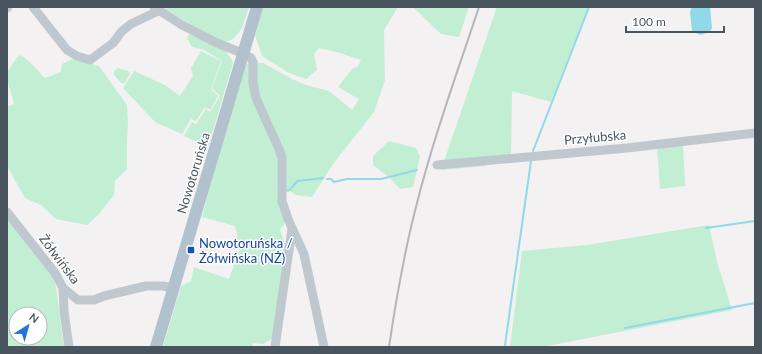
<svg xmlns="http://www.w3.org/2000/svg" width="762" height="354" font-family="Lato,sans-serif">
  <rect width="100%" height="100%" fill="#f3f1f1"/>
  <g fill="#c2eed3" fill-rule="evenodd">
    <path d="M166,7H249L242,28L255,34L263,7H398L384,30L385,80L374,112L333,164L312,197L296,195L283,187L282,147L269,116L275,138L279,175L277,190L287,220L280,230L286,247L273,338L263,344L253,343L252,347H163L181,286L191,281L194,267L229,279L240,249L235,226L202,217L212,177L246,64L263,63L292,79L306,85L329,91L352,110L359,99L338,87L352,69L358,66L361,60L337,52L319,48L314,54L317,70L306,79L289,73L262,56L255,35L242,28C238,33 234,40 228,41C213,41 180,17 166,9Z"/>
    <path d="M413,7H469L459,37L441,34Z"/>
    <path d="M497,7H588L551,102L512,91L511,155L487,158L485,166L441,170Z"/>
    <path d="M189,34L226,50C228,56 232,58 233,63L208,147L184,136L192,122L196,124L206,109L210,112L220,96L212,88L222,61L204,50L192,47L187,38Z"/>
    <path d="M201,51L221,61L211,89L218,96L210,110L205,107L196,121L191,119L182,134L155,122L123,88L134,71L165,85L180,96L193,76L191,68Z"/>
    <path d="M19,55C30,59 36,70 45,78L61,72L62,64L73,59L99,66L127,105L128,122L127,141V169L115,181L114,195L98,215L87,225L56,219L41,205L25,198L7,166V107L14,104L7,79V72Z"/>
    <path d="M118,68L128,71L130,74L125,83H121L114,75V71Z"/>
    <path d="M389,141L416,148L420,156L413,187L400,189L389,177L373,165V156Z"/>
    <path d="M683,143L685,186L660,189L657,146Z"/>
    <path d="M7,218L53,277L56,287L64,347H7ZM16,314H40V338H16Z"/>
    <path d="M709,225L717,262L732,310L542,347H510L522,251L587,245Z"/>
  </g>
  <path fill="#91d8ea" d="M692,7H710L712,28L710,32L700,35L692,31L690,12Z"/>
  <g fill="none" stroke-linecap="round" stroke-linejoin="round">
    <g stroke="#91d8ea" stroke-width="2">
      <path d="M533,151L589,7"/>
      <path d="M327,179H331L334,182L347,179H381L417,170"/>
      <path d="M284,190C292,193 292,184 298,181L323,178"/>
      <path d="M706,228L755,221"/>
      <path d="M625,328L755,303"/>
      <path d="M505,345L531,161"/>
    </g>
    <g stroke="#bfc8cf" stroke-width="9">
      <path d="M33,7L67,50L77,56L90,60L113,43L122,31L131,24L158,11"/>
      <path d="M154,7L182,25L215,42L244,54L251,58L253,62V83L256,98L279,149L282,158V201L288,219L304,254L324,347"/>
      <path d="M7,8L8,7"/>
      <path d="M437,165L627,148L755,133"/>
      <path d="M7,212L55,273L63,288L78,300H94L104,296L146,286H163L174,288"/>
      <path d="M63,288L64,311L69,347"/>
      <path d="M275,347L292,229"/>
    </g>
    <path stroke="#b2c1ce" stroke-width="12" d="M156,347L257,7"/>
    <path stroke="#b3b6bb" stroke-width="2" d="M389,347C396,300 404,253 416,207C433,139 457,73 479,7"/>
  </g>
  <rect fill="#1a4fb4" stroke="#fff" stroke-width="1.5" x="187" y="246" width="8" height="8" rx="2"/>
  <g text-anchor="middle" stroke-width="3" stroke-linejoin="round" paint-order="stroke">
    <g font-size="13" fill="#49555e" stroke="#fff">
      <text transform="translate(595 137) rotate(-5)" y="5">Przyłubska</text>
      <text transform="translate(193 173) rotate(-73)" y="5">Nowotoruńska</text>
      <text transform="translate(60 259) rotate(53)" y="5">Żółwińska</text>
    </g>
    <g font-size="13" fill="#164399" stroke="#fff" text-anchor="start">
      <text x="199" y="248">Nowotoruńska /<tspan x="199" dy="15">Żółwińska (NŻ)</tspan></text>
    </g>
  </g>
  <rect width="762" height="354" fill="none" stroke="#49555e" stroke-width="16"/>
  <g transform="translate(28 326) rotate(37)"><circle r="19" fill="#ffffff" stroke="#b6bbbf"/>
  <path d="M0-3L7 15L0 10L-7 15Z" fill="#2076df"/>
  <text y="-6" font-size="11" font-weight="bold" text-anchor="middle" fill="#49555e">N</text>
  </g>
  <path d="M626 26v6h98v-6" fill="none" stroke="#49555e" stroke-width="2"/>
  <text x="632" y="26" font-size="12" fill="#49555e" stroke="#ffffff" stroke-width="3" paint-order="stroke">100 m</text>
</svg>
